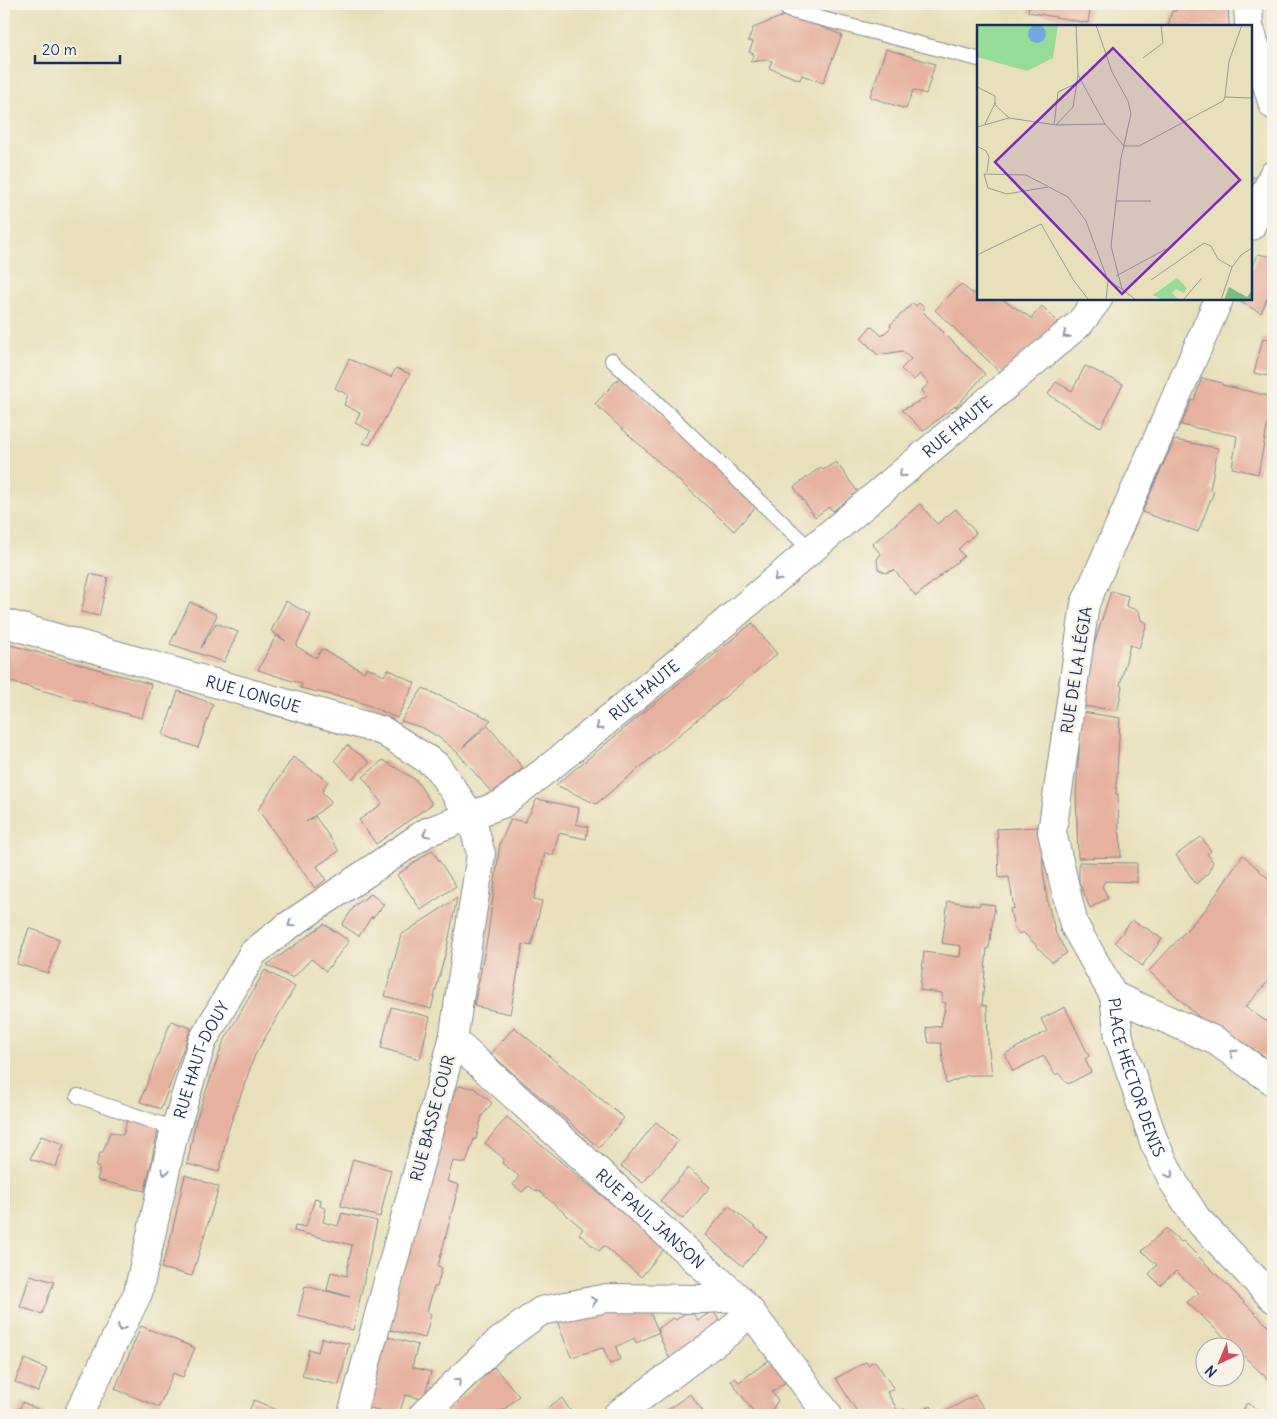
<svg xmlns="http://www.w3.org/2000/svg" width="1277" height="1419" font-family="Delius,sans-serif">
  <rect width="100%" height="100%" fill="#f7f3e8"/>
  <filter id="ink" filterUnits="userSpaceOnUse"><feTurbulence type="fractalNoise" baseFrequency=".02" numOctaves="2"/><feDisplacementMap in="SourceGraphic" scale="10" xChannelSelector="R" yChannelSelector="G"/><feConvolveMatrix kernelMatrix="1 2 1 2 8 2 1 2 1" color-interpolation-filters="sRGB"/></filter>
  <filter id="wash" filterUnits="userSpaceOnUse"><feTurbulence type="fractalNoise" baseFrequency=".0096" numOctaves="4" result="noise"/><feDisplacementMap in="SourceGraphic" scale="20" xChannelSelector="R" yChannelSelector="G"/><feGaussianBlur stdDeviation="1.12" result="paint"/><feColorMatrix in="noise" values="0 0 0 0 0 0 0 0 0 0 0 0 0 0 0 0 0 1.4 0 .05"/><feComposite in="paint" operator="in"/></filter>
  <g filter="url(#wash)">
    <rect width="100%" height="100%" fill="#e8e0bb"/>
    <g id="blocks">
      <g fill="#e6b19f">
        <path d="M1029,4H1091L1088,23L1028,12Z"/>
        <path d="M1177,4H1228L1229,26H1168L1172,11H1176Z"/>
        <path d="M783,16L811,23L842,35L823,83L802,75L800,80L769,68L772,61L767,60L750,62L754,54L749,52L753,42L748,41L753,28Z"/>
        <path d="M886,49L935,64L926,94L913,90L906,109L870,97Z"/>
        <path d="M1251,176L1259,180L1251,195Z"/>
        <path d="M1258,254L1273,257V284L1261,313L1235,299H1251V271Z"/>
        <path d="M961,284L973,294L978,289V299H1002L1031,318L1042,306L1058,322L1003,375L935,310Z"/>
        <path d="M913,303L916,306L919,303L925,308L922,311L985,374L956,407L955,406L923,431L902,410L927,397L921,391L929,383L920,374L914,380L901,369L911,359L902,351L878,355L861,338L871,326L882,336L891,327L890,325Z"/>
        <path d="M1263,338L1273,340V377L1254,373Z"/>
        <path d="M349,359L391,377L396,368L410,374L370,445L363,443L371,431L355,423L360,413L344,405L348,395L335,388Z"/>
        <path d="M1085,366L1123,384L1101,427L1092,423L1048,394L1056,382L1072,391Z"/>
        <path d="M620,377L758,504L734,531L595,404Z"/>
        <path d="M1202,378L1222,383V385L1273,397L1258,474L1232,468L1237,436L1181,425L1192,400H1194Z"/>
        <path d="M1174,440L1218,448L1210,490L1214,491L1198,532L1142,512Z"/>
        <path d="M836,462L858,492L833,511L829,507L815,517L794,487L821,467L823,470Z"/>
        <path d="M920,504L937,524L956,509L976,533L958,549L964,556L916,596L894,570L886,573L878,569L877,559L881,554L872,544Z"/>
        <path d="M90,574L108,578L99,616L81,612Z"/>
        <path d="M1111,591L1128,596L1126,606L1139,611L1141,620L1147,623L1139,648L1130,645L1120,685L1122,686L1118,710L1081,706L1090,657Z"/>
        <path d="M286,601L311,615L296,646L316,658L322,649L364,672L367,667L384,676L388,669L415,683L397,718L370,706L350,699L300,688L302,684L258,670L276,636L286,641L271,631Z"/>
        <path d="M190,602L217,615L201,648L216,623L238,632L224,662L170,644Z"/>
        <path d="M752,623L777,654L609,793L596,804L556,785Z"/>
        <path d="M4,643L151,684L142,718L4,680Z"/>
        <path d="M423,688L491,720L462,748L488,726L523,768L492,793L457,752L440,738L423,728L401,721Z"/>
        <path d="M178,691L213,704L198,748L163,735Z"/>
        <path d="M1082,712L1120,718L1116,794H1118L1119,833L1120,834L1121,857L1078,858L1076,792Z"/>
        <path d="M347,745L370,762L352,779L335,760Z"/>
        <path d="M293,757L328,781L322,792L332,802L306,822L315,816L339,851L317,866L326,880L315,888L258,810Z"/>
        <path d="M383,760L416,780L432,804L376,844L359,820L382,804L363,777Z"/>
        <path d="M537,799L579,808L576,824L588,827L586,839L559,833L553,855L545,853L534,899L542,901L531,946L523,944L510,1014L474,1006L488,934L500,843L511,819L525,822Z"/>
        <path d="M1042,827L1043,870L1047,900L1056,934L1067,953L1052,962L1023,932L1019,934L1014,927L1010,909L1014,908L1009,877L999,878L997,829Z"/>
        <path d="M1201,837L1211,851L1207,854L1213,862L1208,873L1196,884L1176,855Z"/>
        <path d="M432,850L456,886L421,910L397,875Z"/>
        <path d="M1243,855L1273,883V976L1245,1007L1266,1021L1271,1017L1273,1018V1053L1272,1052L1267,1058L1247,1045L1242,1051L1214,1031L1149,971L1206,909Z"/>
        <path d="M1079,862L1137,863V882L1105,881L1102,886L1108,898L1090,908L1079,882Z"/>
        <path d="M371,894L384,905L372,919V916L359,936L342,925L355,905Z"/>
        <path d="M457,898L447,947L431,1009L385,996L401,935Z"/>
        <path d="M948,901L979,906L980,903L995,905L989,948H987L982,1005L987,1006L988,1041L992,1075H968L946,1084L941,1043H929L926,1028L941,1026L946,1003L942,1002V993L920,990L924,952L960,957L961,946L942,943Z"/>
        <path d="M1132,920L1143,928L1145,927L1162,939L1142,966L1115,942Z"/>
        <path d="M324,924L349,941L326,971L311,959L293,978L267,965Z"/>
        <path d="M29,928L59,939L48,973L17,964Z"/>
        <path d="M265,970L295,987L255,1055L228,1131L219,1172L187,1164L196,1120L223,1043Z"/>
        <path d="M391,1007L430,1017L420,1059L381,1048Z"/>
        <path d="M1065,1007L1089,1056L1085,1059L1091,1072L1068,1084L1058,1073L1055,1075L1044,1056L1013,1071L1005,1054L1047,1031L1041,1019Z"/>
        <path d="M171,1021L191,1028L161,1109L140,1102Z"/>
        <path d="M514,1027L624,1118L599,1148L491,1054Z"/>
        <path d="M460,1086L474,1088L492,1103L482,1116L476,1139H474L466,1163L453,1161L447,1181L459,1185L438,1266L442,1268L437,1287H434L427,1312L431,1314L425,1338L386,1329L446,1096Z"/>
        <path d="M128,1117L159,1125L145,1191L97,1180L100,1168L96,1167L100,1152H103L110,1132L123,1135Z"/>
        <path d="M507,1117L665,1248L641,1277L604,1246L599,1251L579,1234L583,1229L539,1191L537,1192L529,1186L522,1192L513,1185L519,1176L502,1163L504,1159L485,1143Z"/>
        <path d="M656,1122L678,1141L643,1183L621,1166Z"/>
        <path d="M41,1136L64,1144L56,1167L30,1159Z"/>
        <path d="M353,1159L391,1170L380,1217L341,1206Z"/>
        <path d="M688,1168L710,1187L683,1219L660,1201Z"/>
        <path d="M185,1175L219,1187L192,1276L161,1268L169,1245Z"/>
        <path d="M315,1198L321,1200L320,1206L326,1209L323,1222L338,1226L342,1213L377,1221L353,1330L298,1316L305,1286L350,1297L327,1290L331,1272L347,1276V1270L352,1245L294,1231L295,1225L306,1227Z"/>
        <path d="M729,1206L767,1237L743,1266L705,1235Z"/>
        <path d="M1166,1228L1181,1242L1183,1241L1273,1331V1384L1187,1302L1199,1293L1176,1271L1160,1285L1149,1274L1157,1265L1142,1251Z"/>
        <path d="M30,1275L54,1282L42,1314L20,1307Z"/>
        <path d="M648,1308L659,1332V1328L673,1318L676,1320L690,1310L698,1320L713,1311L724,1327L672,1364L659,1335V1332L636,1343L634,1338L616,1347L620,1359L610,1364L603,1348L571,1357L557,1321L600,1312Z"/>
        <path d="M141,1326L195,1348L183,1377L173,1373L159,1407L115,1389Z"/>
        <path d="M385,1336L418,1345L412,1367L431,1372L424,1399L405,1395L399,1415L366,1407Z"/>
        <path d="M322,1338L349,1344L339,1385L302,1376L309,1349L318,1352Z"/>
        <path d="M776,1355L792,1377L772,1392L778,1400L769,1415H756L731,1381L735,1378L739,1382Z"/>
        <path d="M25,1359L47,1369L38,1392L15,1382Z"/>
        <path d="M875,1361L894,1389L887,1392L898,1411L905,1409L908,1415H859L836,1378L866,1362L868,1365Z"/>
        <path d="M494,1367L519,1396L498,1415H443Z"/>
        <path d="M690,1394L706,1415H660Z"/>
        <path d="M975,1395L988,1415H939Z"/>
        <path d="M562,1398L573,1415H543L541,1412Z"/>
        <path d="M254,1400L288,1415H247Z"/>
        <path d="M23,1402L49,1415H16Z"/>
        <path d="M1247,1403L1266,1415H1240Z"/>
        <path d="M931,1406L936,1415H914Z"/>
      </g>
    </g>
  </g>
  <g filter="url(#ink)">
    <use href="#blocks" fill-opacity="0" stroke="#82888c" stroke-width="1"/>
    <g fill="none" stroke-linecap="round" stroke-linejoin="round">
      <defs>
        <g id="lane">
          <path d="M788,10L978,59"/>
          <path d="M612,360L811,550"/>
          <path d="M78,1096L175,1129"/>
        </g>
        <g id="street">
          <path d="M1248,4L1249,26"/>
          <path d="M1251,32L1273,105"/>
          <path d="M1251,226L1273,175"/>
          <path id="s1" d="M1219,299L1085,604L1052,832L1074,925L1114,996L1119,1038L1154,1142L1174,1183L1197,1219L1273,1298"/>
          <path id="s2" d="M4,623L383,731L436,765L471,816L481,854L453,1040L352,1415"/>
          <path d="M1114,996L1216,1041L1273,1081"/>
          <path id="s3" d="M453,1040L737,1297L750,1311L828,1415"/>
          <path id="s4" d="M78,1415L138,1293L173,1137L202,1042L253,953L285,928L427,832L502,804L555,763L683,658L1080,323L1098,299"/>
          <path d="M423,1415L496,1344L541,1311L607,1298L704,1299L737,1297"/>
          <path d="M617,1415L729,1332L750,1311"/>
        </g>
      </defs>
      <use href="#lane" stroke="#82888c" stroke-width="16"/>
      <use href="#street" stroke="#82888c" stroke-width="30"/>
      <use href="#lane" stroke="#fff" stroke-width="14"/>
      <use href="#street" stroke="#fff" stroke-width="28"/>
    </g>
    <defs><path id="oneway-chevron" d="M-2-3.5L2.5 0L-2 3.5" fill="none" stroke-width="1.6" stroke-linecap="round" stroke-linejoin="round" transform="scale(1.25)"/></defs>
    <g stroke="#8d97ae">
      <use href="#oneway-chevron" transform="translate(1066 335) rotate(140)"/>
      <use href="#oneway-chevron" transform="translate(902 474) rotate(140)"/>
      <use href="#oneway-chevron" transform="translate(777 578) rotate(140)"/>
      <use href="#oneway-chevron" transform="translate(599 727) rotate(141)"/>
      <use href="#oneway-chevron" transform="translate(426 834) rotate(151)"/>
      <use href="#oneway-chevron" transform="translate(291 924) rotate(145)"/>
      <use href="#oneway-chevron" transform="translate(1233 1053) rotate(-145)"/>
      <use href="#oneway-chevron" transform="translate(165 1172) rotate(103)"/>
      <use href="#oneway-chevron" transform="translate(1170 1175) rotate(64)"/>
      <use href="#oneway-chevron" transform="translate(594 1301) rotate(-11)"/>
      <use href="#oneway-chevron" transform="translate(121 1328) rotate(116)"/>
      <use href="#oneway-chevron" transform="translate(458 1381) rotate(-44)"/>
    </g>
  </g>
  <g text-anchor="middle" stroke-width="5" stroke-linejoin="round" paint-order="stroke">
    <g font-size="16" fill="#1b2f5e" stroke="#f7f3e8">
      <text dy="6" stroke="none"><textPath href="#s4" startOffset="1381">RUE HAUTE</textPath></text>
      <text transform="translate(1076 670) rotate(-81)" y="6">RUE DE LA LÉGIA</text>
      <text dy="6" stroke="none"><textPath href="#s4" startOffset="972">RUE HAUTE</textPath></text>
      <text dy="6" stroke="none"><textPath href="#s2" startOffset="259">RUE LONGUE</textPath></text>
      <text dy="6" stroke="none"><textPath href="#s4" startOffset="378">RUE HAUT-DOUY</textPath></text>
      <text dy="6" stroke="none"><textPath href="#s1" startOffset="825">PLACE HECTOR DENIS</textPath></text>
      <text transform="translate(432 1118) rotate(-75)" y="6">RUE BASSE COUR</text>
      <text dy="6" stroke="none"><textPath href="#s3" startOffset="266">RUE PAUL JANSON</textPath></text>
    </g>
  </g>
  <g transform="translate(977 25)">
    <rect width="275" height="275" fill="#e8e0bb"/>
    <path d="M0,0H81L76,33L50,46L0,32ZM200,253L210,263L207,268L199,264L195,268L202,275H185L176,270Z" fill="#96dc96"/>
    <path d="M252,262L270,272L275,265V275H247Z" fill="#78bc7f"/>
    <path d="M51 9a9 9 0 1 1 18 0a9 9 0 1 1-18 0Z" fill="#72a7df"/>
    <path fill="none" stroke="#969996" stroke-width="1" d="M99,0L101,50L128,99L147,121H162L246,76L248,72L275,73M119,0L135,47L151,76L154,89L144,133L134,221L145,264L159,275M166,33L186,18L184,0M0,46L1,26M0,62L18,71V80L32,93M248,72L252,36L265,0M8,99L18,78M77,100L81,67L98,59M79,100L96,82L101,50M0,102L32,93L79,100L128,99M0,121L9,126L12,132L10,147M71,162L30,169L11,163L7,149L49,150L91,172L109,196L131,256L129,275M139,176H174M0,230L64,199L97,256L112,275M139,251L189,224M174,255L227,218L234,221L241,234L255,242M131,256L145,264M206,275L225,253M244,275L255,242L264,230L275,223"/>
    <path fill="#7b2cbf" fill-opacity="0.15" stroke="#7b2cbf" stroke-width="2.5" d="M136,23L263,155L145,269L18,137Z"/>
    <rect width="275" height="275" fill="none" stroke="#1b2f5e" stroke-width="2.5"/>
  </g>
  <rect width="1277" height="1419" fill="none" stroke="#f7f3e8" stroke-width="20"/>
  <g transform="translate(1220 1362) rotate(224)"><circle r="24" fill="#f7f3e8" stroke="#9fa5b1"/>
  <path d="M0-4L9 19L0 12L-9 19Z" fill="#d1495b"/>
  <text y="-8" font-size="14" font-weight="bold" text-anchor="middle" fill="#1b2f5e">N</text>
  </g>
  <path d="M35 55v8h85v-8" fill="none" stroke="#1b2f5e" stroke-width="2.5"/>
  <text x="42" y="55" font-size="15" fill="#1b2f5e" stroke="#f7f3e8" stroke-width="4" paint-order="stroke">20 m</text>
</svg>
